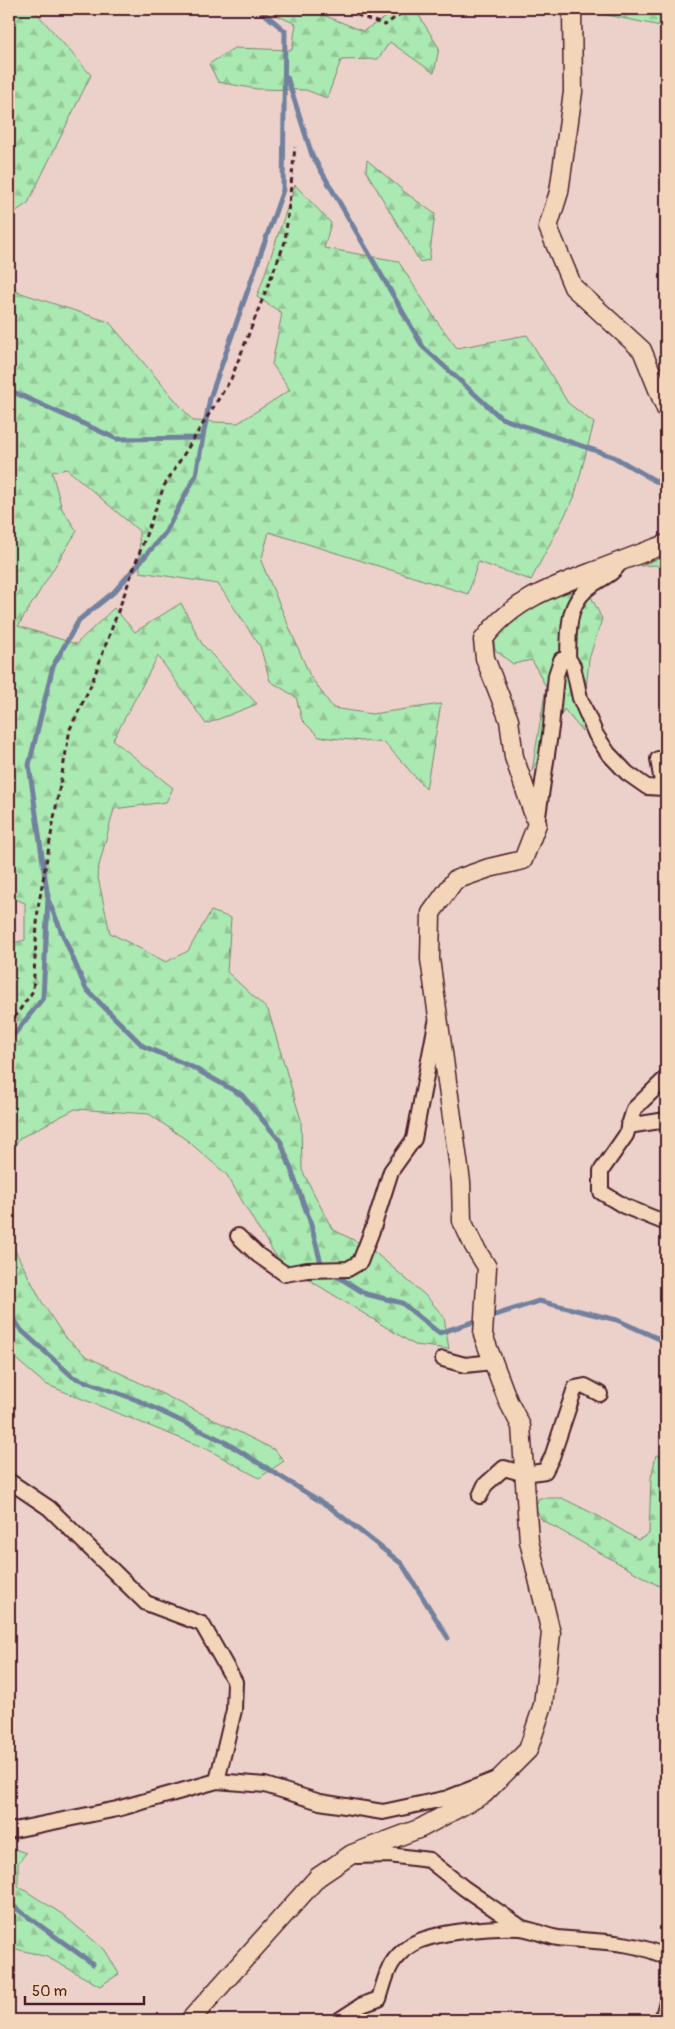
<svg xmlns="http://www.w3.org/2000/svg" width="675" height="2029" font-family="Pangolin,sans-serif">
  <defs>
    <pattern id="forest-firs" width="22" height="20" patternUnits="userSpaceOnUse" patternTransform="scale(1.25)"><rect width="22" height="20" fill="#aae9b1"/><path d="M5 1l3.5 6h-7zM16 11l3.5 6h-7z" fill="#94c798"/></pattern>
  </defs>
  <rect width="100%" height="100%" fill="#ecd1cb"/>
  <filter id="ink" filterUnits="userSpaceOnUse"><feTurbulence type="fractalNoise" baseFrequency=".02" numOctaves="2"/><feDisplacementMap in="SourceGraphic" scale="10" xChannelSelector="R" yChannelSelector="G"/><feConvolveMatrix kernelMatrix="1 2 1 2 8 2 1 2 1" color-interpolation-filters="sRGB"/></filter>
  <g filter="url(#ink)">
    <g fill="url(#forest-firs)" stroke="#7a846e">
      <path d="M9,9H33L91,75L28,203L9,216Z"/>
      <path d="M263,9H313L318,13L363,31L400,9H415L439,48L434,73L390,42L378,59L341,60L327,98L306,90L257,89L218,82L209,64L234,48L292,50L296,24Z"/>
      <path d="M584,9H666V27L607,15Z"/>
      <path d="M367,160L406,193L435,214L429,260L420,262L366,171Z"/>
      <path d="M295,185L331,223L324,248L398,261L438,323L457,348L527,335L568,403L594,423L574,498L531,580L478,562L468,594L269,532L261,561L310,676L333,708L372,714L441,704L426,789L385,743L319,737L302,720L296,697L270,681L260,646L218,584L140,572L139,531L67,469L52,472L62,509L77,531L18,626L76,644L114,608L135,632L181,603L202,644L257,704L206,724L158,656L113,740L173,788L166,802L114,809L97,873L110,933L166,962L188,951L211,911L231,918L227,972L268,1010L301,1120L302,1170L332,1229L371,1249L426,1296L444,1317L449,1349L415,1345L280,1262L256,1225L227,1175L188,1141L149,1114L75,1109L20,1138L9,1154V1030L18,1020L9,997V944L25,940V903L9,896V289L109,322L193,421L238,423L290,390L272,364L282,313L257,297Z"/>
      <path d="M666,556V575L657,565L640,566Z"/>
      <path d="M583,580L602,619L589,659L582,731L564,709L532,771L546,687L532,660L513,664L495,650L494,641L518,611Z"/>
      <path d="M9,1239L43,1304L64,1336L86,1356L275,1450L284,1461L259,1478L207,1449L45,1384L18,1361L9,1342Z"/>
      <path d="M656,1455L666,1457V1590L542,1520L535,1507L539,1498H562L600,1517L638,1540L649,1534L651,1478Z"/>
      <path d="M9,1847L26,1853L18,1863V1886L62,1914L105,1950L119,1974L100,1986L47,1957L9,1947Z"/>
    </g>
    <g fill="none" stroke-linecap="round" stroke-linejoin="round">
      <g stroke="#72819e" stroke-width="5">
        <path d="M287,77L312,155L423,347L501,418L614,457L666,487"/>
        <path d="M9,390L117,439L202,438"/>
        <path d="M49,902L86,989L143,1046L192,1067L242,1095L281,1142L310,1221L322,1267"/>
        <path d="M9,1041L43,998L48,898L29,765L53,666L79,620L114,592L165,533L196,475L210,398L283,190L285,31L259,9"/>
        <path d="M332,1273L366,1294L402,1303L439,1333L539,1301L617,1320L666,1342"/>
        <path d="M9,1312L21,1330L73,1377L137,1400L225,1442L331,1508L402,1564L448,1638"/>
        <path d="M9,1903L93,1964"/>
      </g>
      <defs>
        <g id="minor">
          <path d="M568,658C569,628 566,601 595,583C608,575 613,574 621,561"/>
          <path d="M537,823L551,727L556,675L561,660L568,658L573,666L580,698L596,735L608,753L627,773L647,787L663,788L658,759"/>
          <path d="M666,1078L634,1109L626,1135L601,1171V1192L624,1206L666,1223"/>
          <path d="M628,1126L666,1120"/>
          <path d="M238,1236L258,1255L285,1274L307,1270L348,1269L360,1262L373,1228L391,1171L414,1139L436,1023"/>
          <path d="M443,1359L465,1365L493,1362"/>
          <path d="M9,1481L49,1508L146,1603L202,1624L235,1682L234,1710L217,1781"/>
          <path d="M480,1496L485,1485L504,1468L525,1474L545,1471L552,1457L575,1388L585,1386L600,1394"/>
          <path d="M9,1831L117,1809L217,1781L265,1785L320,1802L383,1812L448,1798L499,1778"/>
          <path d="M357,1856L389,1855L429,1860L464,1888L522,1928"/>
          <path d="M339,2020L362,2005L379,1999C387,1974 388,1960 411,1945C434,1931 494,1927 520,1928C533,1929 545,1936 558,1938C594,1942 633,1940 666,1957"/>
          <path d="M662,2020L666,2005"/>
        </g>
        <g id="tertiary">
          <path d="M572,9L573,92L559,192L548,227L573,287L642,350L666,409"/>
          <path d="M190,2020L318,1877L352,1854L421,1828L484,1794L528,1750L543,1705L551,1633L529,1541L521,1426L508,1401L483,1335L487,1267L474,1246L462,1221L461,1182L430,959L431,913L455,880L489,868L523,860L537,824L514,757L509,720L485,658L483,640C511,601 552,587 595,571C618,562 642,553 666,544"/>
        </g>
      </defs>
      <use href="#minor" stroke="#4a1f2b" stroke-width="18"/>
      <use href="#tertiary" stroke="#4a1f2b" stroke-width="21"/>
      <g stroke="#4a1f2b" stroke-width="3" stroke-dasharray="5 4" stroke-linecap="butt">
        <path d="M340,9L385,25L407,9"/>
        <path d="M9,1025L33,991L38,908L70,729L91,685L164,486L231,379L285,242L295,147"/>
      </g>
      <use href="#minor" stroke="#f3d6b9" stroke-width="14"/>
      <use href="#tertiary" stroke="#f3d6b9" stroke-width="18"/>
    </g>
  </g>
  <rect width="675" height="2029" fill="none" stroke="#f3d6b9" stroke-width="30"/>
  <rect x="15" y="15" width="645" height="1999" fill="none" stroke="#4a1f2b" stroke-width="2" filter="url(#ink)"/>
  <path d="M25 1996v8h119v-8" fill="none" stroke="#4a1f2b" stroke-width="2.5"/>
  <text x="32" y="1996" font-size="15" fill="#4a1f2b" stroke="#f3d6b9" stroke-width="4" paint-order="stroke">50 m</text>
</svg>
